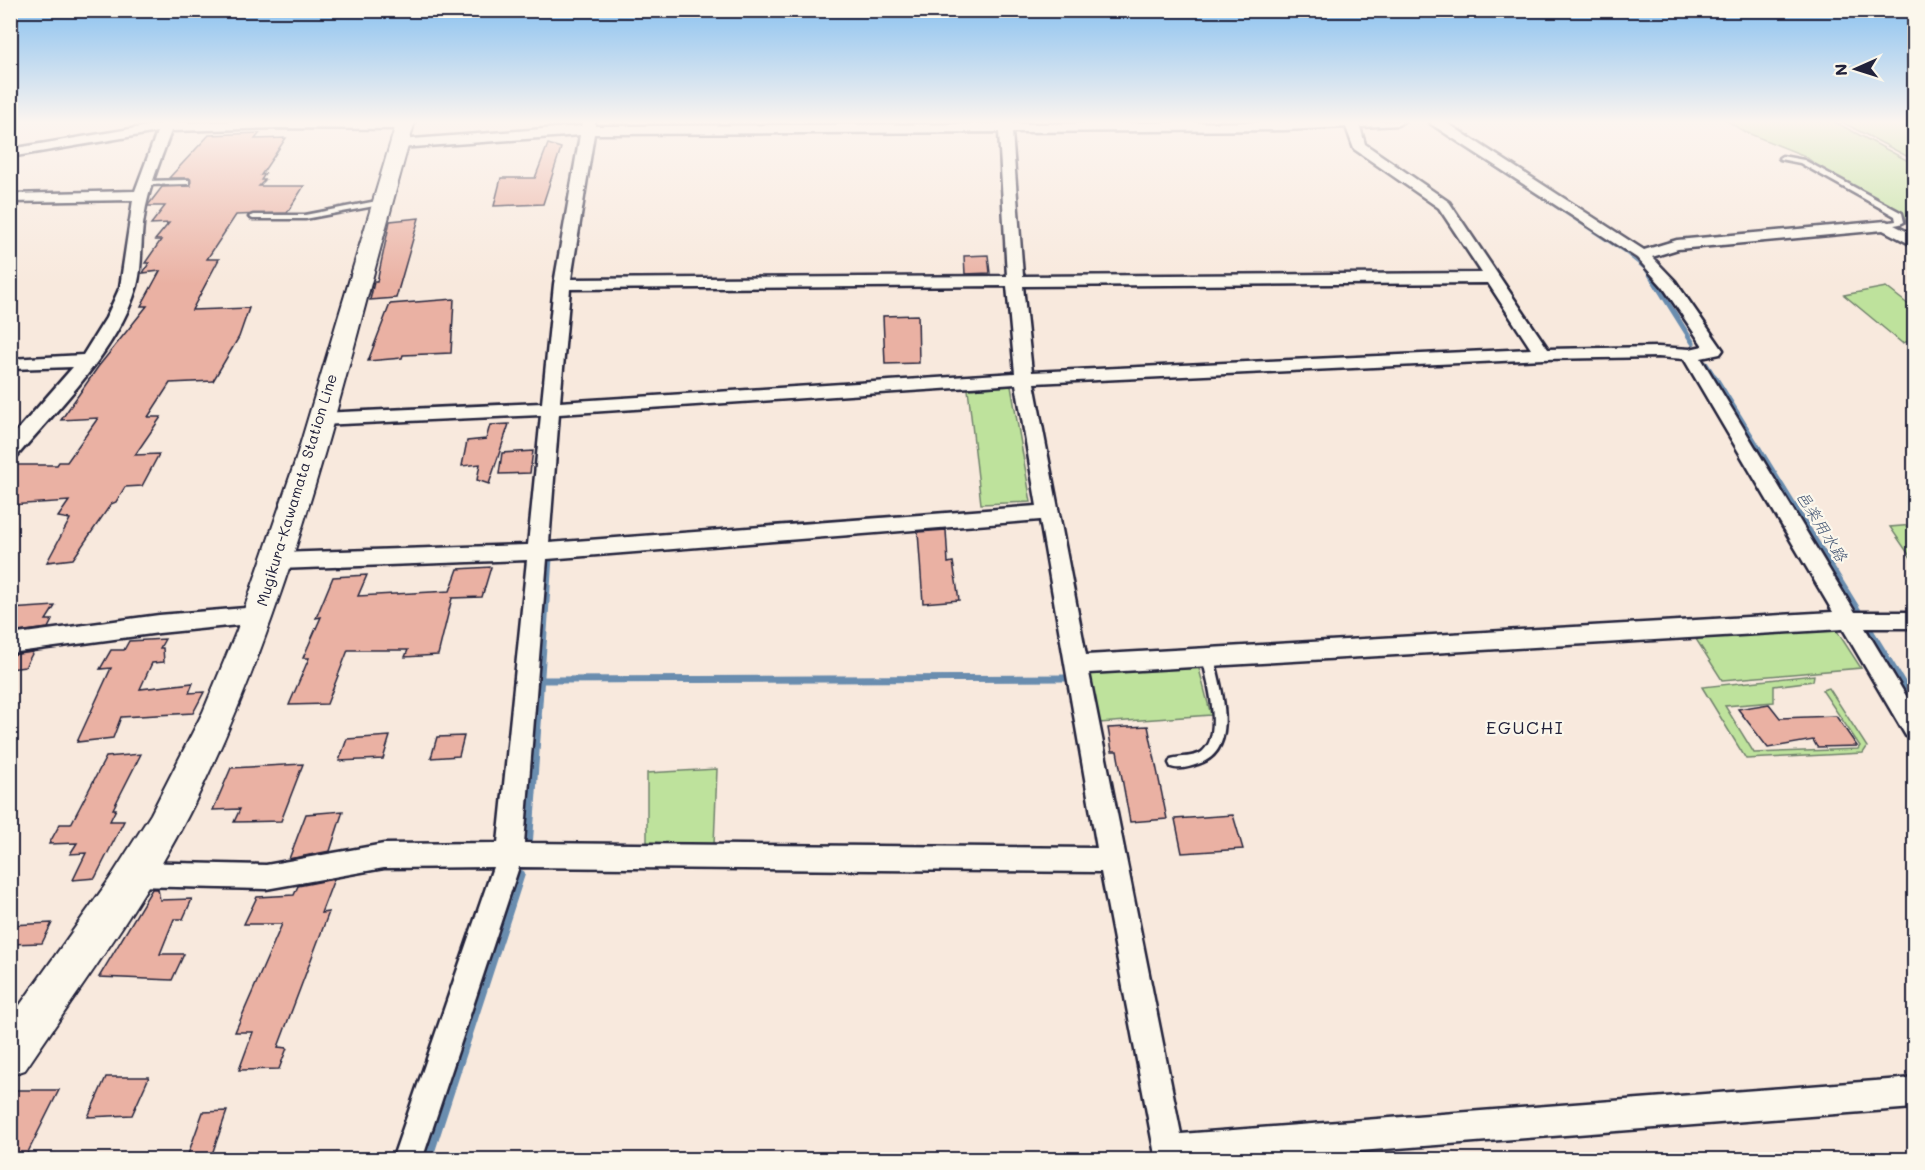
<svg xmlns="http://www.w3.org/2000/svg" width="1925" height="1170" font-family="Mali,'Klee One',sans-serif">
  <rect width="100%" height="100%" fill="#f8e9dd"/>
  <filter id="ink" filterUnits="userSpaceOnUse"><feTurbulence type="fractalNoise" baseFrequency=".0167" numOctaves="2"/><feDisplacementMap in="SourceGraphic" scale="12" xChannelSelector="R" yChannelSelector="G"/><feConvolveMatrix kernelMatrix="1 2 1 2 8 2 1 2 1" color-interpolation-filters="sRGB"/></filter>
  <g filter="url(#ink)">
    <g fill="#bee29c" stroke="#70826c" stroke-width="1.5">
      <path d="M1727,121H1833L1914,164V227L1908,223L1905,216L1820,168L1805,156L1745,132Z"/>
      <path d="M1840,121H1914V160Z"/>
      <path d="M1886,287L1914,309V340L1902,343L1844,295Z"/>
      <path d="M1011,386L1031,502L981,504L968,389Z"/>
      <path d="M1914,525V562L1890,527Z"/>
      <path d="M1835,628L1861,668L1722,680L1694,636Z"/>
      <path d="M1197,661L1211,715L1099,723L1090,672Z"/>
      <path d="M1814,675L1813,681L1774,686V702L1725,706L1754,753L1858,749L1860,746L1822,690L1829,688L1867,747L1863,753L1746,759L1702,687Z"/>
      <path d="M717,769L714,845L647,842V773Z"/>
    </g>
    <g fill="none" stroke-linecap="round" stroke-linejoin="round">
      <g stroke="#6b8daf" stroke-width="5">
        <path d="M1430,123L1625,251L1646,268L1693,343"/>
        <path d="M1706,364L1715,378"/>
      </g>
      <g stroke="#6b8daf" stroke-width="7">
        <path d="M1714,377L1914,702"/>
        <path d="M542,680L1071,678"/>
        <path d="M538,719L549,558"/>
      </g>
      <g stroke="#6b8daf" stroke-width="8">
        <path d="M529,840L538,718"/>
        <path d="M428,1160L521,874"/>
      </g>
    </g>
    <g fill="#eab1a3" stroke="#22223b" stroke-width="1.5">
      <path d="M260,133L255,139L286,138L261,175L265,174L261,180H265L259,186H304L287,213L236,215L207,259H219L192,310L249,308L239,337L213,381L170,383L148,417H161L135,455L159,454L142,486L125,487L116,502L111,504L73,559L47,562L70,519L58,517L69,501L10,505V465H57L59,462H67L98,418L61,420L98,367L147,306H141L160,271L143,273L149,263H145L161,240H155L169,223L151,224L165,206H148L149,204L162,187L191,186L189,178H169L209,135Z"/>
      <path d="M548,144L561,148L543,204L494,206L501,178H535Z"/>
      <path d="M419,218L396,298L370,300L374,282H377L390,221Z"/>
      <path d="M988,255L990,273L965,274L964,256Z"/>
      <path d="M454,299L451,353L403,355L402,358L368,361L390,304Z"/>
      <path d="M918,315L919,363L885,364L883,316Z"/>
      <path d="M509,424L489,484L477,480L480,464L462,466L467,441L486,439L490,425Z"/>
      <path d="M533,451L530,473L499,474L502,453Z"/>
      <path d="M946,530L948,563L953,562L959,600L923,603L918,532Z"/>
      <path d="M491,567L482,597L452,598L438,655L405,657L408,650H348L327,704L289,705L309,658H303L321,617L316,618L333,577L367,575L358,596L450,591L458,569Z"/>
      <path d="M55,606L46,620H52L48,628L10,633V609Z"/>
      <path d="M165,639L160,648H163L164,662L152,663L140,689L193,683L189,693L204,692L193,713L121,717L113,738L77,742L111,668L100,669L111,650H124L129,641Z"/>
      <path d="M33,652L25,667L10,669V655Z"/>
      <path d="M1769,704L1780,718L1836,716L1857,746L1817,747L1813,740L1768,748L1738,709Z"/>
      <path d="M1148,726L1167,819L1130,822L1117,751H1112L1108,728Z"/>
      <path d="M390,736L383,759L339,761L347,739Z"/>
      <path d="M464,736L459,756L431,758L437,737Z"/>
      <path d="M141,754L113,809H116L110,821H124L95,878L73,880L86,853L70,854L77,843L49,844L60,824H71L106,757Z"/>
      <path d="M303,764L281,821L234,822L240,809L213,810L231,768Z"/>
      <path d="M343,811L330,851L289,859L306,814Z"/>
      <path d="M1233,815L1243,849L1182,853L1175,819Z"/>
      <path d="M334,879L321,913L329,912L278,1047L287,1048L279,1069L239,1070L253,1032H235L282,924H244L257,897L294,895L298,886Z"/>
      <path d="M152,889H158L160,900L192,899L183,919H174L160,954H184L172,980L99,977Z"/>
      <path d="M52,923L42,943L10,944V925Z"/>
      <path d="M106,1077H149L132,1115L88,1117Z"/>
      <path d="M10,1090H59L24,1160H10Z"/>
      <path d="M227,1111L210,1160H186L203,1112Z"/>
    </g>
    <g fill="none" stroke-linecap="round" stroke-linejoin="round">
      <defs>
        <g id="service">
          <path d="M1782,156L1804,160L1902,213L1904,222L1900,224L1883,227V223L1896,221L1895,216L1800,163L1780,159L1779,158Z"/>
          <path d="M186,180H189V184L145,185L141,183L145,181Z"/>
          <path d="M382,200L386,202L385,204L305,219H253L249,217L253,215H305Z"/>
          <path d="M1208,653L1212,654L1214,657C1221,689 1241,751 1198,764C1190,767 1179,770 1171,767L1169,763L1171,759C1181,756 1194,758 1202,752C1224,735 1207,679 1202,657L1204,654Z"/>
        </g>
        <g id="minor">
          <path d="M259,121H404L411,125L404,129L277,128L171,131C161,159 148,188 144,218C140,240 143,264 137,286C118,350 60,406 17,456L10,457V439L73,367L10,369V359L83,355L106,318L120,287L133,200L10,202V194L135,191L157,132L10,157V149L166,123Z"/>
          <path d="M583,121H595V126L999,124V121H1011L1012,124L1404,121L1398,125L1360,127L1365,144L1449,202L1548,349L1658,347L1690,349L1703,346L1663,287L1637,258L1431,124L1430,121H1444L1644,250L1677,240L1886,221L1914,235V246L1883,230L1678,249L1652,257L1675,281L1723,350L1720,354L1701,358L1855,612H1914V628H1865L1914,709V739L1906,736L1843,629L1089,673L1181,1134L1914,1078V1108L1243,1160H1156L1101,872L519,867L422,1160H392L493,867L384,868L266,889L134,886L125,883L121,874L125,865L134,862L266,865L384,844L498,843L527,560L278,569L271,566L268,561L271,556L278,553L528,545L541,415L320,425L314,423L311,419L314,415L320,413L542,403L554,284L580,135L399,148L392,144L399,140L581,126ZM1346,127L1354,149L1439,208L1482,273L1023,276L1012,132L1284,130ZM999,132L1007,276L571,279L594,134ZM1488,283L1531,349L1032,372L1023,286ZM1007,286L1015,373L560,402L570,289ZM1658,357L1684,359L1833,612L1086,655L1034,383L1543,359ZM1016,384L1037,506L549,543L559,414ZM1040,520L1097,848L524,843L547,559Z"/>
          <path d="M258,607L266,609L269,615L266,621L258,623L159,633L10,653V635L159,615Z"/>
        </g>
        <path id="secondary" d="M397,121H415C350,351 301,587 195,802C148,897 84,982 25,1070L10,1075V1019L109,880L151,814L203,712L237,630L295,462Z"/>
      </defs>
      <use href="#service" stroke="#22223b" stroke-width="5"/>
      <use href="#minor" stroke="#22223b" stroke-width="5"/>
      <use href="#secondary" stroke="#22223b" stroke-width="4"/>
      <use href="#service" fill="#fbf7ec" fill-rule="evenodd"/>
      <use href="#minor" fill="#fbf7ec" fill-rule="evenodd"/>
      <use href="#secondary" fill="#fbf7ec" fill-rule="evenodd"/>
    </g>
  </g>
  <linearGradient id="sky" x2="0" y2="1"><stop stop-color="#89c1f0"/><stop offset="0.43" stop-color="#fcf5f0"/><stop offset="1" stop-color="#fcf5f0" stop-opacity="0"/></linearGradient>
  <rect width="1925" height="284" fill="url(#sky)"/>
  <g text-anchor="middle" stroke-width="4.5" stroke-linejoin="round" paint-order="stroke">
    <g font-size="15" fill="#22223b" stroke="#fbf7ec">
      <text transform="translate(297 490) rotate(-73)" y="5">Mugikura-Kawamata Station Line</text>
    </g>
    <g font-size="16" font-style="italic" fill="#475875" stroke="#fbf7ec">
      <text transform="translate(1822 526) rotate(58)" y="6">邑楽用水路</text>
    </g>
    <g font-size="18" letter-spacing="1.5" fill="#22223b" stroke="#fbf7ec">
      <text x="1525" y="734">EGUCHI</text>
    </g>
  </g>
  <rect width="1925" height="1170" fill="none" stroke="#fbf7ec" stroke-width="36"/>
  <rect x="18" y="18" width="1889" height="1134" fill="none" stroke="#22223b" stroke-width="2" filter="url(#ink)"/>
  <g transform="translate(1856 69) rotate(267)" stroke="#fbf7ec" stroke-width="4.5" paint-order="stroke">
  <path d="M0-4.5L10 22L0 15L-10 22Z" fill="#22223b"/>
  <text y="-9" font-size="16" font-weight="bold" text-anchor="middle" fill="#22223b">N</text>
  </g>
</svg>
